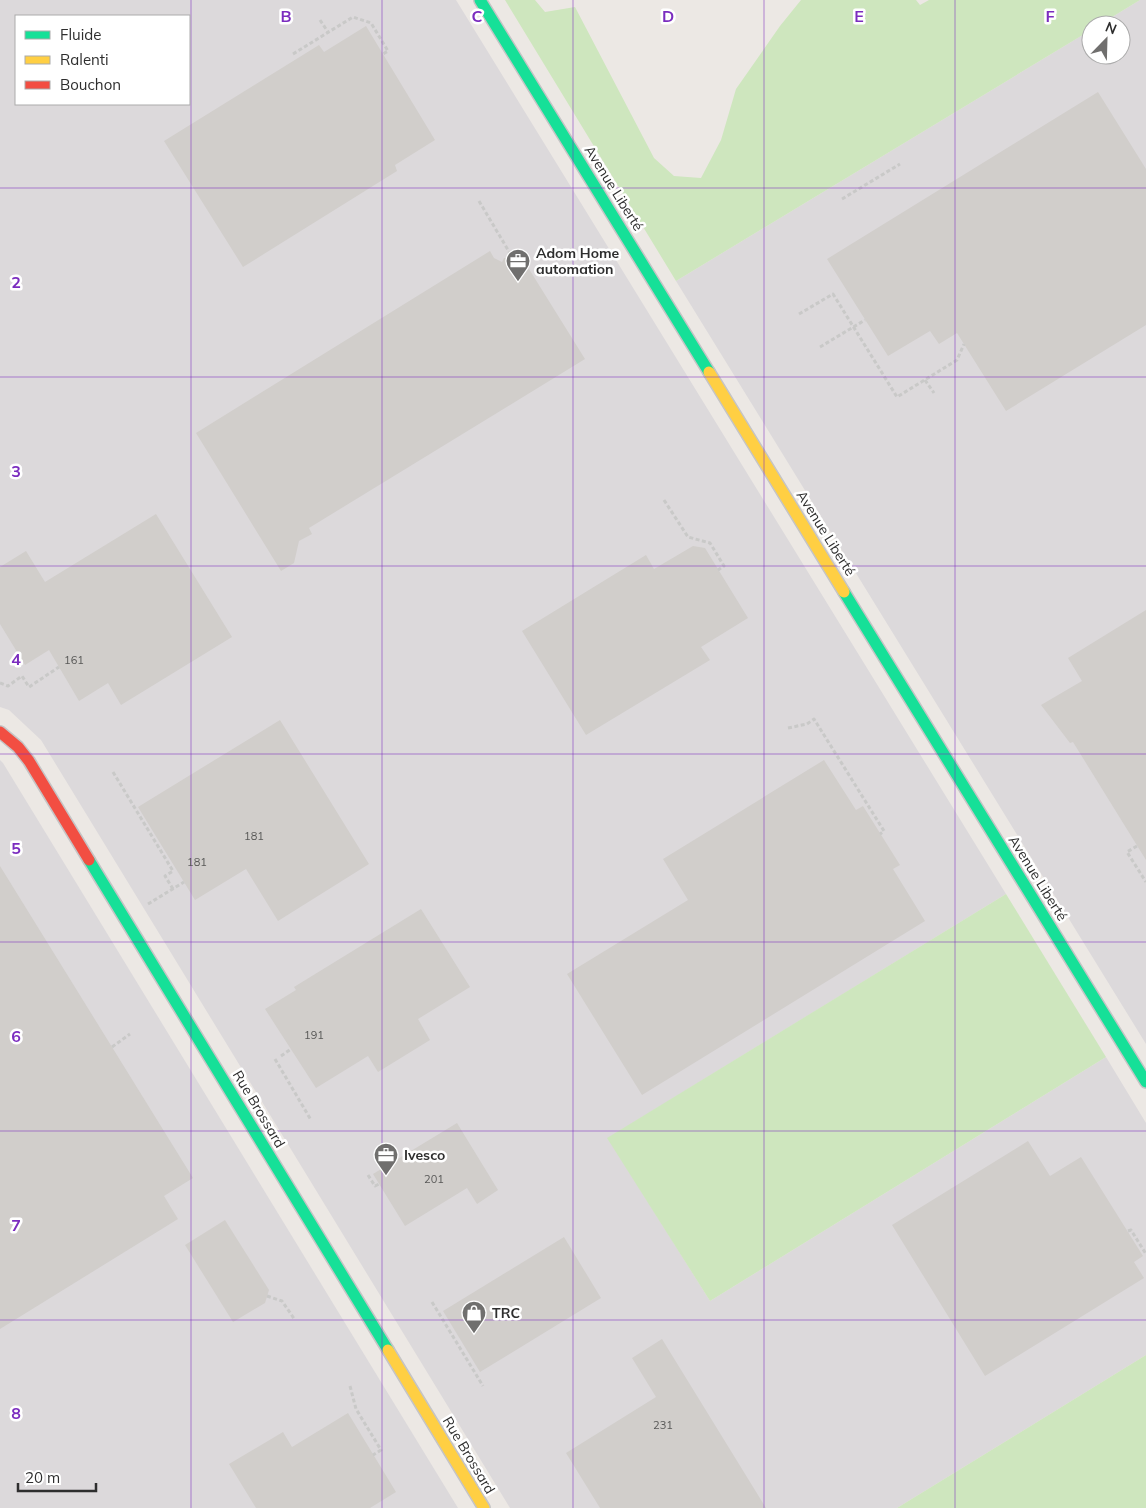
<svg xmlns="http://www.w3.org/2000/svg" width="1146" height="1508" font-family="Mulish,sans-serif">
  <rect width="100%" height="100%" fill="#ece8e4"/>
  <g fill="#dcd9db" fill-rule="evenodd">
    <path d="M0,0H456L1006,894L608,1138L710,1301L1106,1057L1146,1123V1355L897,1508H510L41,740L9,710L0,707ZM16,16H189V104H16Z"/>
    <path d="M1140,0H1146V1044L676,281L1091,30V55H1121V25H1099Z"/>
    <path d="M0,760L3,763L458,1508H0Z"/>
  </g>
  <g fill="#cee6be">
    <path d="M505,0H535L545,12L575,7L654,158L674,176L701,178L721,140L736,89L780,26L801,0H916L920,5L929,0H1140L1099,25H1091V30L676,281Z"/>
    <path d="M1006,894L1106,1057L710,1301L607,1138Z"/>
    <path d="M1146,1355V1508H897Z"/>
  </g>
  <g fill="#d1cecb">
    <path d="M366,26L435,140L395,165L397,171L243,267L164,141L319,45L324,52Z"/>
    <path d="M1098,92L1146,169V325L1006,411L957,333L939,344L930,331L888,356L827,259Z"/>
    <path d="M490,251L494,258L502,262L504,258H509L514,260L519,257L522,263L518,271L522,273L529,269L585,359L309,528L312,534L299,541L294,563L281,571L196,433Z"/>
    <path d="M156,514L232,637L121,705L108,683L79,701L49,650L25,665L0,624V567L26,551L45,582Z"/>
    <path d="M693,546L705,548L748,618L701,647L710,660L586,735L522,631L646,555L654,569Z"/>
    <path d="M1146,610V860L1073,742L1070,743L1041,705L1082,681L1068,658Z"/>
    <path d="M280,720L369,864L278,921L246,869L195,900L138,807Z"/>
    <path d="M824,760L856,810L863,806L900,865L893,869L925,921L642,1095L567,974L688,900L663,859Z"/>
    <path d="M0,866L193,1178L164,1196L178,1219L0,1329Z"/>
    <path d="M421,909L470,987L418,1019L430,1040L378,1072L368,1056L316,1088L265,1009L296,990L294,987Z"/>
    <path d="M457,1123L498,1190L477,1204L467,1188L405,1226L373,1174Z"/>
    <path d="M1028,1141L1050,1176L1081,1157L1143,1256L1134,1262L1144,1278L985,1376L892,1225Z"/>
    <path d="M225,1220L269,1290L265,1303L233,1322L185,1245Z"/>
    <path d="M564,1237L601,1298L480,1372L443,1311Z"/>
    <path d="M662,1339L766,1508H600L566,1453L656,1397L632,1358Z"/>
    <path d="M348,1413L396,1492L370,1508H256L229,1464L283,1432L292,1447Z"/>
  </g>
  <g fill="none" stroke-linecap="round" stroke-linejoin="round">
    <defs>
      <g id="fast">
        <path d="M480,0L709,372"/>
        <path d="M844,592L1146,1082"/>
        <path d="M89,860L388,1350"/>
      </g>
      <g id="slow">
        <path d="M709,372L844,592"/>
        <path d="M388,1350L484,1508"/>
      </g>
      <path id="jam" d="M0,732L18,747L29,761L89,860"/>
    </defs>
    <use href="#fast" stroke="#c5c4c5" stroke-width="14"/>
    <use href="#slow" stroke="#c5c4c5" stroke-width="14"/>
    <use href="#jam" stroke="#c5c4c5" stroke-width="14"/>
    <g stroke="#c9c9c8" stroke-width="3" stroke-dasharray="4 2.5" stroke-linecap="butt">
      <path d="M320,20L328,32"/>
      <path d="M293,54L353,17L371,23L388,51L383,54"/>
      <path d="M842,199L900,164"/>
      <path d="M479,201L514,260"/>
      <path d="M799,314L833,294L897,397L957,360L964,344"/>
      <path d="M820,347L865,320"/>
      <path d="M925,380L934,393"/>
      <path d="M664,500L688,537L710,543L724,566L718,570"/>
      <path d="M0,683L8,686L22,676L29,687L59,667"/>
      <path d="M788,728L807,724L814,719L884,831L880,834"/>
      <path d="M113,772L173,871L165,876L173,889"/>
      <path d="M1137,846L1127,852L1146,882"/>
      <path d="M148,904L184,882"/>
      <path d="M112,1047L130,1034"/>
      <path d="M281,1056L291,1049"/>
      <path d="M275,1059L311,1120"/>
      <path d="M368,1175L375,1186L379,1184"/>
      <path d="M1128,1231L1131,1230L1146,1254"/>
      <path d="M267,1296L282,1301L295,1320"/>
      <path d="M432,1302L483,1386"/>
      <path d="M350,1386L356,1409L381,1450L373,1455"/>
    </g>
    <use href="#fast" stroke="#16e098" stroke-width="11"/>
    <use href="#slow" stroke="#ffcf43" stroke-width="11"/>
    <use href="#jam" stroke="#f24e42" stroke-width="11"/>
  </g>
  <path fill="none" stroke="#7b2cbf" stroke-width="1" stroke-opacity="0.55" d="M191,0V1508M382,0V1508M573,0V1508M764,0V1508M955,0V1508M0,188H1146M0,377H1146M0,566H1146M0,754H1146M0,942H1146M0,1131H1146M0,1320H1146"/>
  <defs>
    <symbol id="office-pin" viewBox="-11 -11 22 30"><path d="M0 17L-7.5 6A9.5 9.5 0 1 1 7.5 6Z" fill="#706f6e" stroke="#fff"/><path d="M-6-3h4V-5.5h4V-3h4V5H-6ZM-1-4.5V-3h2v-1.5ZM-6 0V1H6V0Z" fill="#fff"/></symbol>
    <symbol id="shop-pin" viewBox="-11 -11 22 30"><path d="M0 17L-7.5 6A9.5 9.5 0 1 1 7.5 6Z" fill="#706f6e" stroke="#fff"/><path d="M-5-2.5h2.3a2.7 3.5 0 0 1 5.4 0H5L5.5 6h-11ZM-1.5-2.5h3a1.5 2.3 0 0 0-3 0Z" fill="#fff"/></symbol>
  </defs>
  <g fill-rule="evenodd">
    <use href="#office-pin" x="504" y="247" width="28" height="38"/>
    <use href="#office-pin" x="372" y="1141" width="28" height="38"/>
    <use href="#shop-pin" x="460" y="1299" width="28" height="38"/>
  </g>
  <g text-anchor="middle" stroke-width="5" stroke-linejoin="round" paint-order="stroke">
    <g font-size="11" fill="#585857">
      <text x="74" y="664">161</text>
      <text x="254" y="840">181</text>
      <text x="197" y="866">181</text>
      <text x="314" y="1039">191</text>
      <text x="434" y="1183">201</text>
      <text x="663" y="1429">231</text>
    </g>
    <g font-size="14" fill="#2e2e2e" stroke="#fff">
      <text transform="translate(614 188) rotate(58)" y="5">Avenue Liberté</text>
      <text transform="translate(826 533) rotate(58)" y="5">Avenue Liberté</text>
      <text transform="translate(1038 878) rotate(58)" y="5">Avenue Liberté</text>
      <text transform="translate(259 1109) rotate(59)" y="5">Rue Brossard</text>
      <text transform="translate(469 1455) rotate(59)" y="5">Rue Brossard</text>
    </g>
    <g font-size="14" font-weight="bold" fill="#2e2e2e" stroke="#fff" text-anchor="start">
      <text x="536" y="258">Adom Home<tspan x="536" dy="16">automation</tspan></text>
      <text x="404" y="1160">Ivesco</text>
      <text x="492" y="1318">TRC</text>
    </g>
  </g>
  <g font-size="16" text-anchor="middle" font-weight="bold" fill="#7b2cbf" stroke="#fff" stroke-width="5" stroke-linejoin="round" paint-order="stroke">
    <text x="286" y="22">B</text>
    <text x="477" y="22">C</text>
    <text x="668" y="22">D</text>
    <text x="859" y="22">E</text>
    <text x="1050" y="22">F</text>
    <text x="16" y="288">2</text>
    <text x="16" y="477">3</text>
    <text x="16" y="665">4</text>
    <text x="16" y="854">5</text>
    <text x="16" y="1042">6</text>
    <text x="16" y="1231">7</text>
    <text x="16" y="1419">8</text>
  </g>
  <rect x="15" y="15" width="175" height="90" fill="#ffffff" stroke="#ababab"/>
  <rect x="25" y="31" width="25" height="8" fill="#16e098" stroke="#ababab"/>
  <text x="60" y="40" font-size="15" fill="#2e2e2e">Fluide</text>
  <rect x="25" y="56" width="25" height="8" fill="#ffcf43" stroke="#ababab"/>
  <text x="60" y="65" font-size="15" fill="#2e2e2e">Ralenti</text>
  <rect x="25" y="81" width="25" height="8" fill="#f24e42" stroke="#ababab"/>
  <text x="60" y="90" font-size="15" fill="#2e2e2e">Bouchon</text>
  <g transform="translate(1106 40) rotate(23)"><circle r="24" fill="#ffffff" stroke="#ababab"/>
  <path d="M0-4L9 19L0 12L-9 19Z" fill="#706f6e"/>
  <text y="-8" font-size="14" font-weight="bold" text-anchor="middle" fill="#2e2e2e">N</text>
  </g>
  <path d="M18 1483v8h78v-8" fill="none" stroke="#2e2e2e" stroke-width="2.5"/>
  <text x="25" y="1483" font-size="15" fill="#2e2e2e" stroke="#ffffff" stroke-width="4" paint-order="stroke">20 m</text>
</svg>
